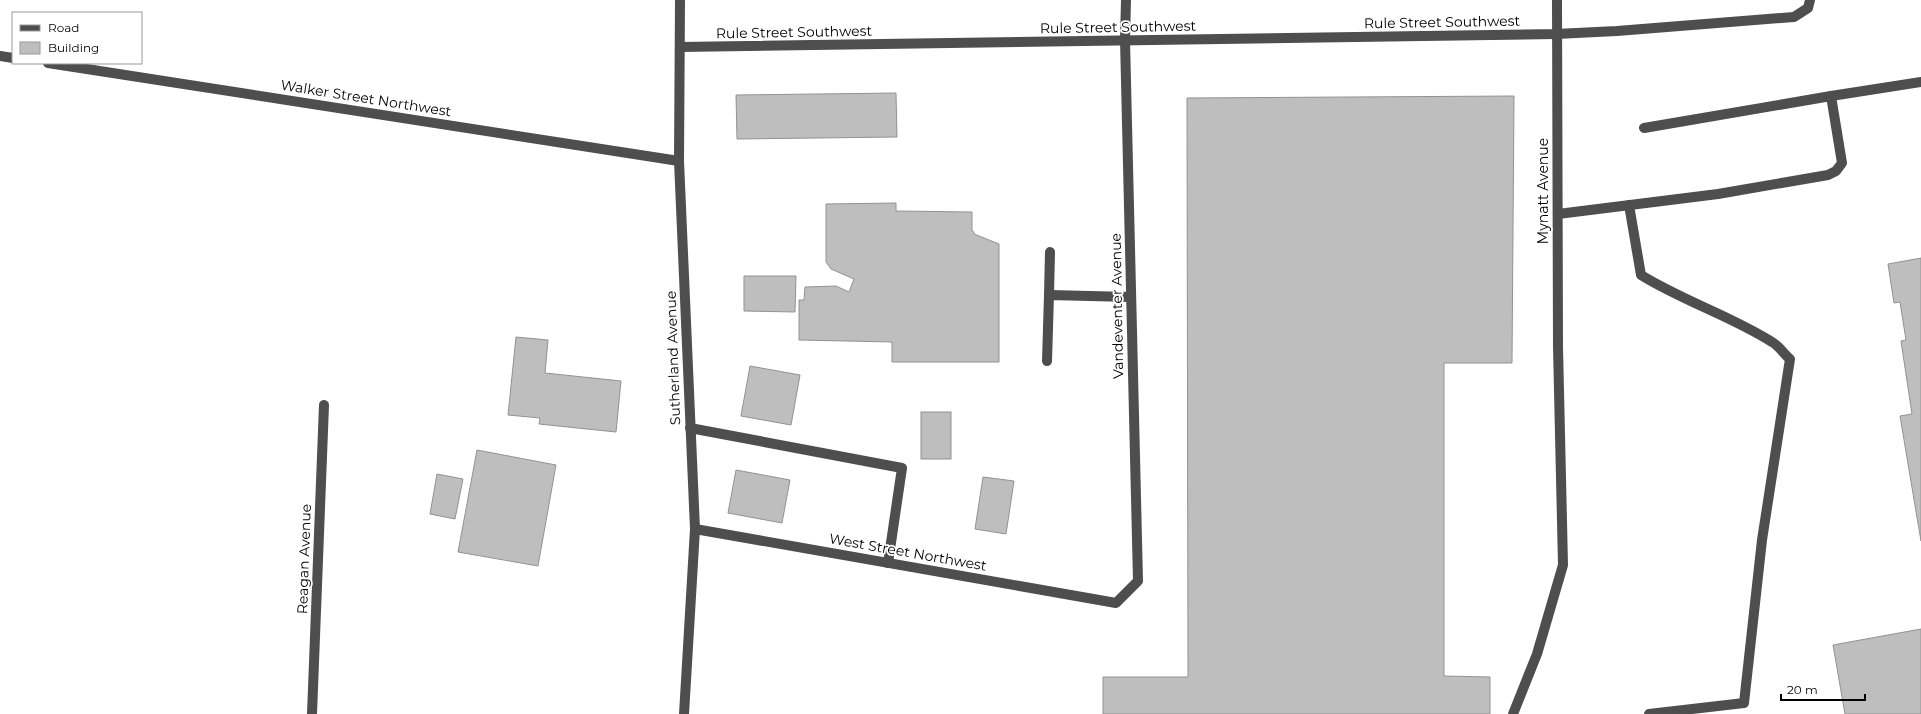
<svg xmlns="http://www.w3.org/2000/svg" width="1921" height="714" font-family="Montserrat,sans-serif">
  <rect width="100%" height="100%" fill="#fff"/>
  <g fill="#bebebe" stroke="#929292">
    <path d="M896,93L897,137L737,139L736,95Z"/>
    <path d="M1514,96L1512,363H1444V676L1490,677V714H1103V677H1188L1187,98Z"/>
    <path d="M896,203V211L972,212V231L974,232V234L999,244V362H892V342L799,340V300H804L805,287L836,286L849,292L854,279L831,269L826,262V204Z"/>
    <path d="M1921,258V541L1900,416L1912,414L1901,341L1906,340L1900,302L1894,303L1888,264Z"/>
    <path d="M744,276H796L795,312L744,311Z"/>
    <path d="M516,337L548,340L545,373L621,381L616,432L539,424L540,418L508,415Z"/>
    <path d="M750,366L800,375L791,425L741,416Z"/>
    <rect x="921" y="412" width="30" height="47"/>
    <path d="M477,450L556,465L538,566L458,552Z"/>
    <path d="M736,470L790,480L782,523L728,513Z"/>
    <path d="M437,474L463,479L455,519L430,514Z"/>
    <path d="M983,477L1014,481L1006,534L975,529Z"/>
    <path d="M1921,629V714H1845L1833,645Z"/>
  </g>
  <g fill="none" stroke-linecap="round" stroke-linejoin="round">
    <g stroke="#4e4e4e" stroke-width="10">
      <path d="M680,0L679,161L695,529L684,714"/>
      <path d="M680,47L1556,34L1617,31L1794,17L1808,8L1810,0"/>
      <path d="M0,56L13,58"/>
      <path d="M48,63L679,161"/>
      <path d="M1831,96L1921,82"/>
      <path d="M1629,205L1641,275C1683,301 1731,316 1772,342C1779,346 1784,354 1790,359L1762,540L1744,703L1649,714"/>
      <path d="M1558,214L1718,194L1828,175L1836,171L1842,163L1831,96L1644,128"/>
      <path d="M1049,295L1050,252"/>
      <path d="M1047,361L1049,295L1131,297"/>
      <path d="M690,428L902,468L888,563"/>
      <path d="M695,529L1116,603L1138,581L1125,40L1126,0"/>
      <path d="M312,714L324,405"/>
      <path d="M1513,714L1537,654L1563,565L1558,347L1557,0"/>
    </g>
  </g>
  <g text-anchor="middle" stroke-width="3.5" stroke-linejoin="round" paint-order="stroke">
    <g font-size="14" fill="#000" stroke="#fff">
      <text transform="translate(1442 22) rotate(-1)" y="5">Rule Street Southwest</text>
      <text transform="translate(1118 27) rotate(-1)" y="5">Rule Street Southwest</text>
      <text transform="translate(794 32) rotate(-1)" y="5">Rule Street Southwest</text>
      <text transform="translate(366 98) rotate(9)" y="5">Walker Street Northwest</text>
      <text transform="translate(1543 191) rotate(-90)" y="5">Mynatt Avenue</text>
      <text transform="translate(1117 306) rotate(-91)" y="5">Vandeventer Avenue</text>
      <text transform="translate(673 358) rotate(-92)" y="5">Sutherland Avenue</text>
      <text transform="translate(908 552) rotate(10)" y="5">West Street Northwest</text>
      <text transform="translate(304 559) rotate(-88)" y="5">Reagan Avenue</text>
    </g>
  </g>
  <rect x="12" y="12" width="130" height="52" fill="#ffffff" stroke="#999999"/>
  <rect x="20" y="25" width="20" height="6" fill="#4e4e4e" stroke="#999999"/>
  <text x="48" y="32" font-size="12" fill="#000000">Road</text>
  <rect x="20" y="42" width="20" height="12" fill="#bebebe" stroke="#999999"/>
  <text x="48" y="52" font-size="12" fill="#000000">Building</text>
  <path d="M1781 694v6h84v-6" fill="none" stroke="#000000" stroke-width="2"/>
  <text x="1787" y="694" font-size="12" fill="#000000" stroke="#ffffff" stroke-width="3" paint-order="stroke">20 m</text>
</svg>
